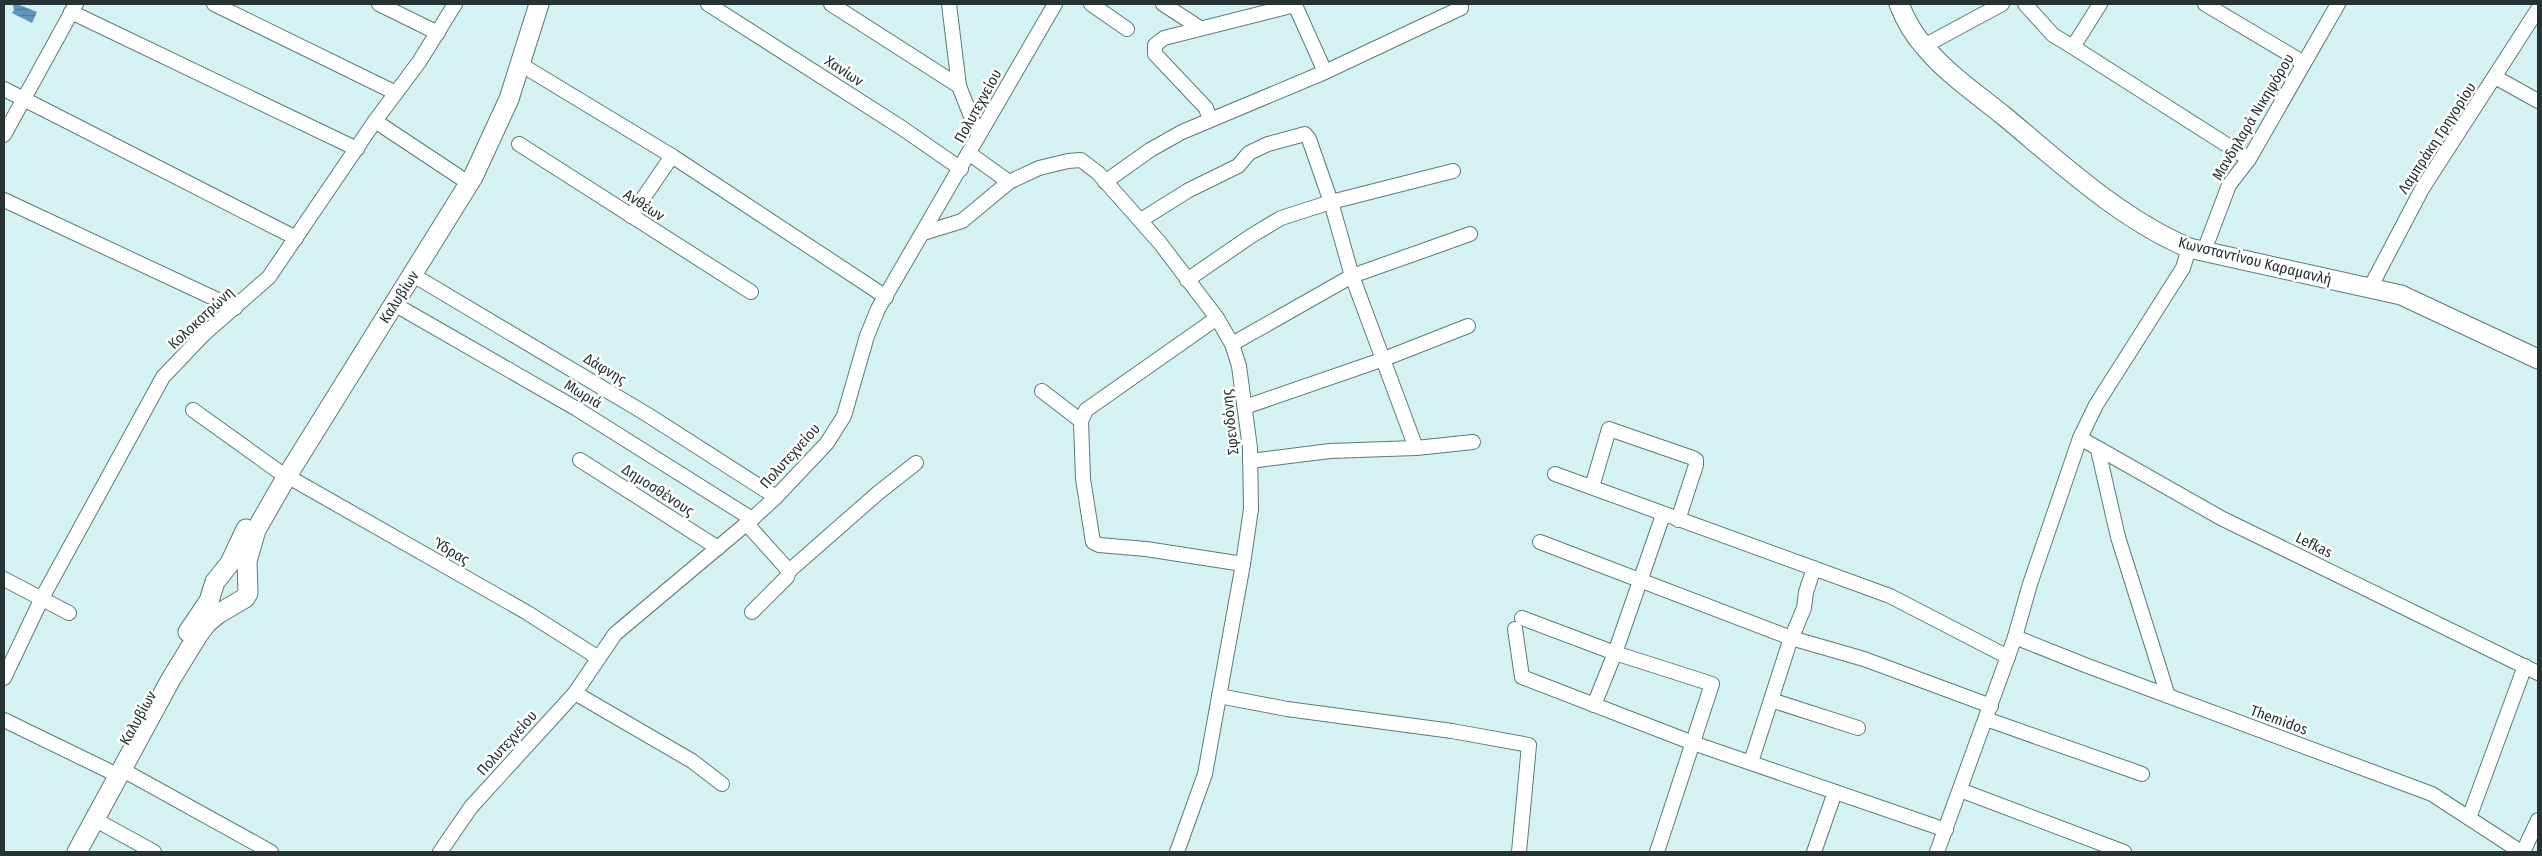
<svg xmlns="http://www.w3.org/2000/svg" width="2542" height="856" font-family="'Fira Sans Condensed',sans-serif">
  <defs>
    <pattern id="water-rules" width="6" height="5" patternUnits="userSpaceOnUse" patternTransform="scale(1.25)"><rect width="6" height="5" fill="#5f96be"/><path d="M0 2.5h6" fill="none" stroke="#4e7b9b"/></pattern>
  </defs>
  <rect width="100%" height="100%" fill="#d5f2f2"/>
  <path fill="url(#water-rules)" d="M17,4L37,12L32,23L12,13L14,10L13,5Z"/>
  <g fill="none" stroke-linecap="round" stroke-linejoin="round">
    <defs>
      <g id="minor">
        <path d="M214,4L396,93"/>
        <path d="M379,4L438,33"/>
        <path d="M708,4L902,128L961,169"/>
        <path d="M831,4L959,86"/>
        <path d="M949,4L959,86L978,134"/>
        <path d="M1091,4L1127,29"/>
        <path d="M1163,4L1200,28"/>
        <path d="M2025,4L2053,35L2073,47L2100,4"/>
        <path d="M2205,4L2304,63"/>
        <path d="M71,12L357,149"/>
        <path d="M1924,46L2002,4"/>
        <path d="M2073,47L2249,159"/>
        <path d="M520,64L672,156L886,297"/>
        <path d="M1325,72L1461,8"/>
        <path d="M2495,77L2538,101"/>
        <path d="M4,89L296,238"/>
        <path d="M375,121L461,178"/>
        <path d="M4,135L76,4"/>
        <path d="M519,144L751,292"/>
        <path d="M970,154L1009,182L1039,168L1068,161L1081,160L1098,173L1160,243L1217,318L1232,344L1239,366L1250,448L1251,509L1243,564L1205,774L1177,852"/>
        <path d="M1105,182L1150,150L1182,132L1325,72L1295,5L1164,38L1155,45V54L1206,108L1210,120"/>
        <path d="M4,200L235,308"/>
        <path d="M631,216L672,156"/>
        <path d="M1141,220L1189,190L1238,166L1249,153L1268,144L1305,134L1309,139L1331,202L1352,276L1416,448L1473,442"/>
        <path d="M923,233L962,221L1009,182"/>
        <path d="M2204,251L2229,185L2249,159L2338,4"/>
        <path d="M413,275L648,415L776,497"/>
        <path d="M1187,280L1251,236L1281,218L1331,202L1453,171"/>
        <path d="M2370,288L2422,189L2538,9"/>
        <path d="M394,304L577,409L752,519"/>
        <path d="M1232,344L1352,276L1470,234"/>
        <path d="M1042,391L1081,421L1083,479L1093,542L1099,545L1146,549L1243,564"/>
        <path d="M1245,407L1384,359L1468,326"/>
        <path d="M193,410L278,471"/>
        <path d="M1081,421L1086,410L1217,318"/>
        <path d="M2080,438L2221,518L2538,673"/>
        <path d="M2098,450L2118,537L2168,696"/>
        <path d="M580,460L718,548"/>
        <path d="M1250,461L1330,451L1416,448"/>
        <path d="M1555,474L1890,596L2008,657"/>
        <path d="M287,476L526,612L597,657"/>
        <path d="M1592,487L1609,429L1693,458L1696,460V465L1678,520"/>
        <path d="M746,523L789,571L787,577L752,612"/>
        <path d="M1540,542L1791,638L1864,659L1991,706"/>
        <path d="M789,571L878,493L916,463"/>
        <path d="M4,579L69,613"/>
        <path d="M1522,618L1615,653L1712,684L1657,852"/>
        <path d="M1515,629L1522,677L1693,743L1946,830"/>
        <path d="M2015,637L2085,665L2432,794L2521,852"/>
        <path d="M4,678L42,598L163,377L204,334L269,277L375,121L419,62L455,4"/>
        <path d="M575,693L692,761L722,784"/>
        <path d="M1219,696L1287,709L1452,731L1529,745L1519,852"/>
        <path d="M1771,700L1789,644L1804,608L1806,592L1814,568"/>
        <path d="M1594,705L1615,653L1663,515"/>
        <path d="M1986,719L2142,774"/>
        <path d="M4,720L109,771"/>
        <path d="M1751,762L1771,700L1858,728"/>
        <path d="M121,769L271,852"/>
        <path d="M1960,790L2124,852"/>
        <path d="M2469,818L2525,666"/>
        <path d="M94,819L154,852"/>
        <path d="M440,852L471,807L575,693L615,634L752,519L776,497L827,443L844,416L867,336L878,309L1055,4"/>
        <path d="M1814,852L1835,792"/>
        <path d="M1937,852L2015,637L2030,584L2080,438L2096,405L2183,268L2189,248"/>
        <path d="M2523,852L2538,820"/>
      </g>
      <g id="major">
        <path d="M1899,4C1905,19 1913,34 1924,46C1946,73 1977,94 2004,116C2062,164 2119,218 2189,248L2401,295L2538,359"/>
        <path d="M188,632L209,601L215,582L230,563L246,529"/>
        <path d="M77,852L171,679L198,635L207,623L218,614L245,598L248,593L247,561L256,530L287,476L473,177L509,99L539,4"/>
      </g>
    </defs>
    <use href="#minor" stroke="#5f7879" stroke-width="16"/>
    <use href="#major" stroke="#5f7879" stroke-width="21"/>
    <use href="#minor" stroke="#fff" stroke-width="14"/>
    <use href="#major" stroke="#fff" stroke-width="19"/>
  </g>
  <g text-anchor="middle" stroke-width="5" stroke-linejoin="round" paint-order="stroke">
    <g font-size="15" fill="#273232" stroke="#fff">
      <text transform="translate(844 71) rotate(33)" y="5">Χανίων</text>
      <text transform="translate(978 106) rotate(-61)" y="5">Πολυτεχνείου</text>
      <text transform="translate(2253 117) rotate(-59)" y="5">Μανδηλαρά Νικηφόρου</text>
      <text transform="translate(2437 138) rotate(-57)" y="5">Λαμπράκη Γρηγορίου</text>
      <text transform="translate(644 205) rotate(33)" y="5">Ανθέων</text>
      <text transform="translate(2255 261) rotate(14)" y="5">Κωνσταντίνου Καραμανλή</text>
      <text transform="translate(399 297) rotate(-57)" y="5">Καλυβίων</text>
      <text transform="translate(201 318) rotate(-43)" y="5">Κολοκοτρώνη</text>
      <text transform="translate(605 369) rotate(31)" y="5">Δάφνης</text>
      <text transform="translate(583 394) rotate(31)" y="5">Μωριά</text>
      <text transform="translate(1230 422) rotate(-96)" y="5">Σφενδόνης</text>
      <text transform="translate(790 456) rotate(-48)" y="5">Πολυτεχνείου</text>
      <text transform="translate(658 490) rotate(33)" y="5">Δημοσθένους</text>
      <text transform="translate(2314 545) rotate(26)" y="5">Lefkas</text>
      <text transform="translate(451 551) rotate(30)" y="5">Ύδρας</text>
      <text transform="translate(138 718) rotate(-61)" y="5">Καλυβίων</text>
      <text transform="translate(2279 720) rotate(20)" y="5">Themidos</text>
      <text transform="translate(507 743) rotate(-48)" y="5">Πολυτεχνείου</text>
    </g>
  </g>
  <rect width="2542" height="856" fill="none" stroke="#273232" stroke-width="10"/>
</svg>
